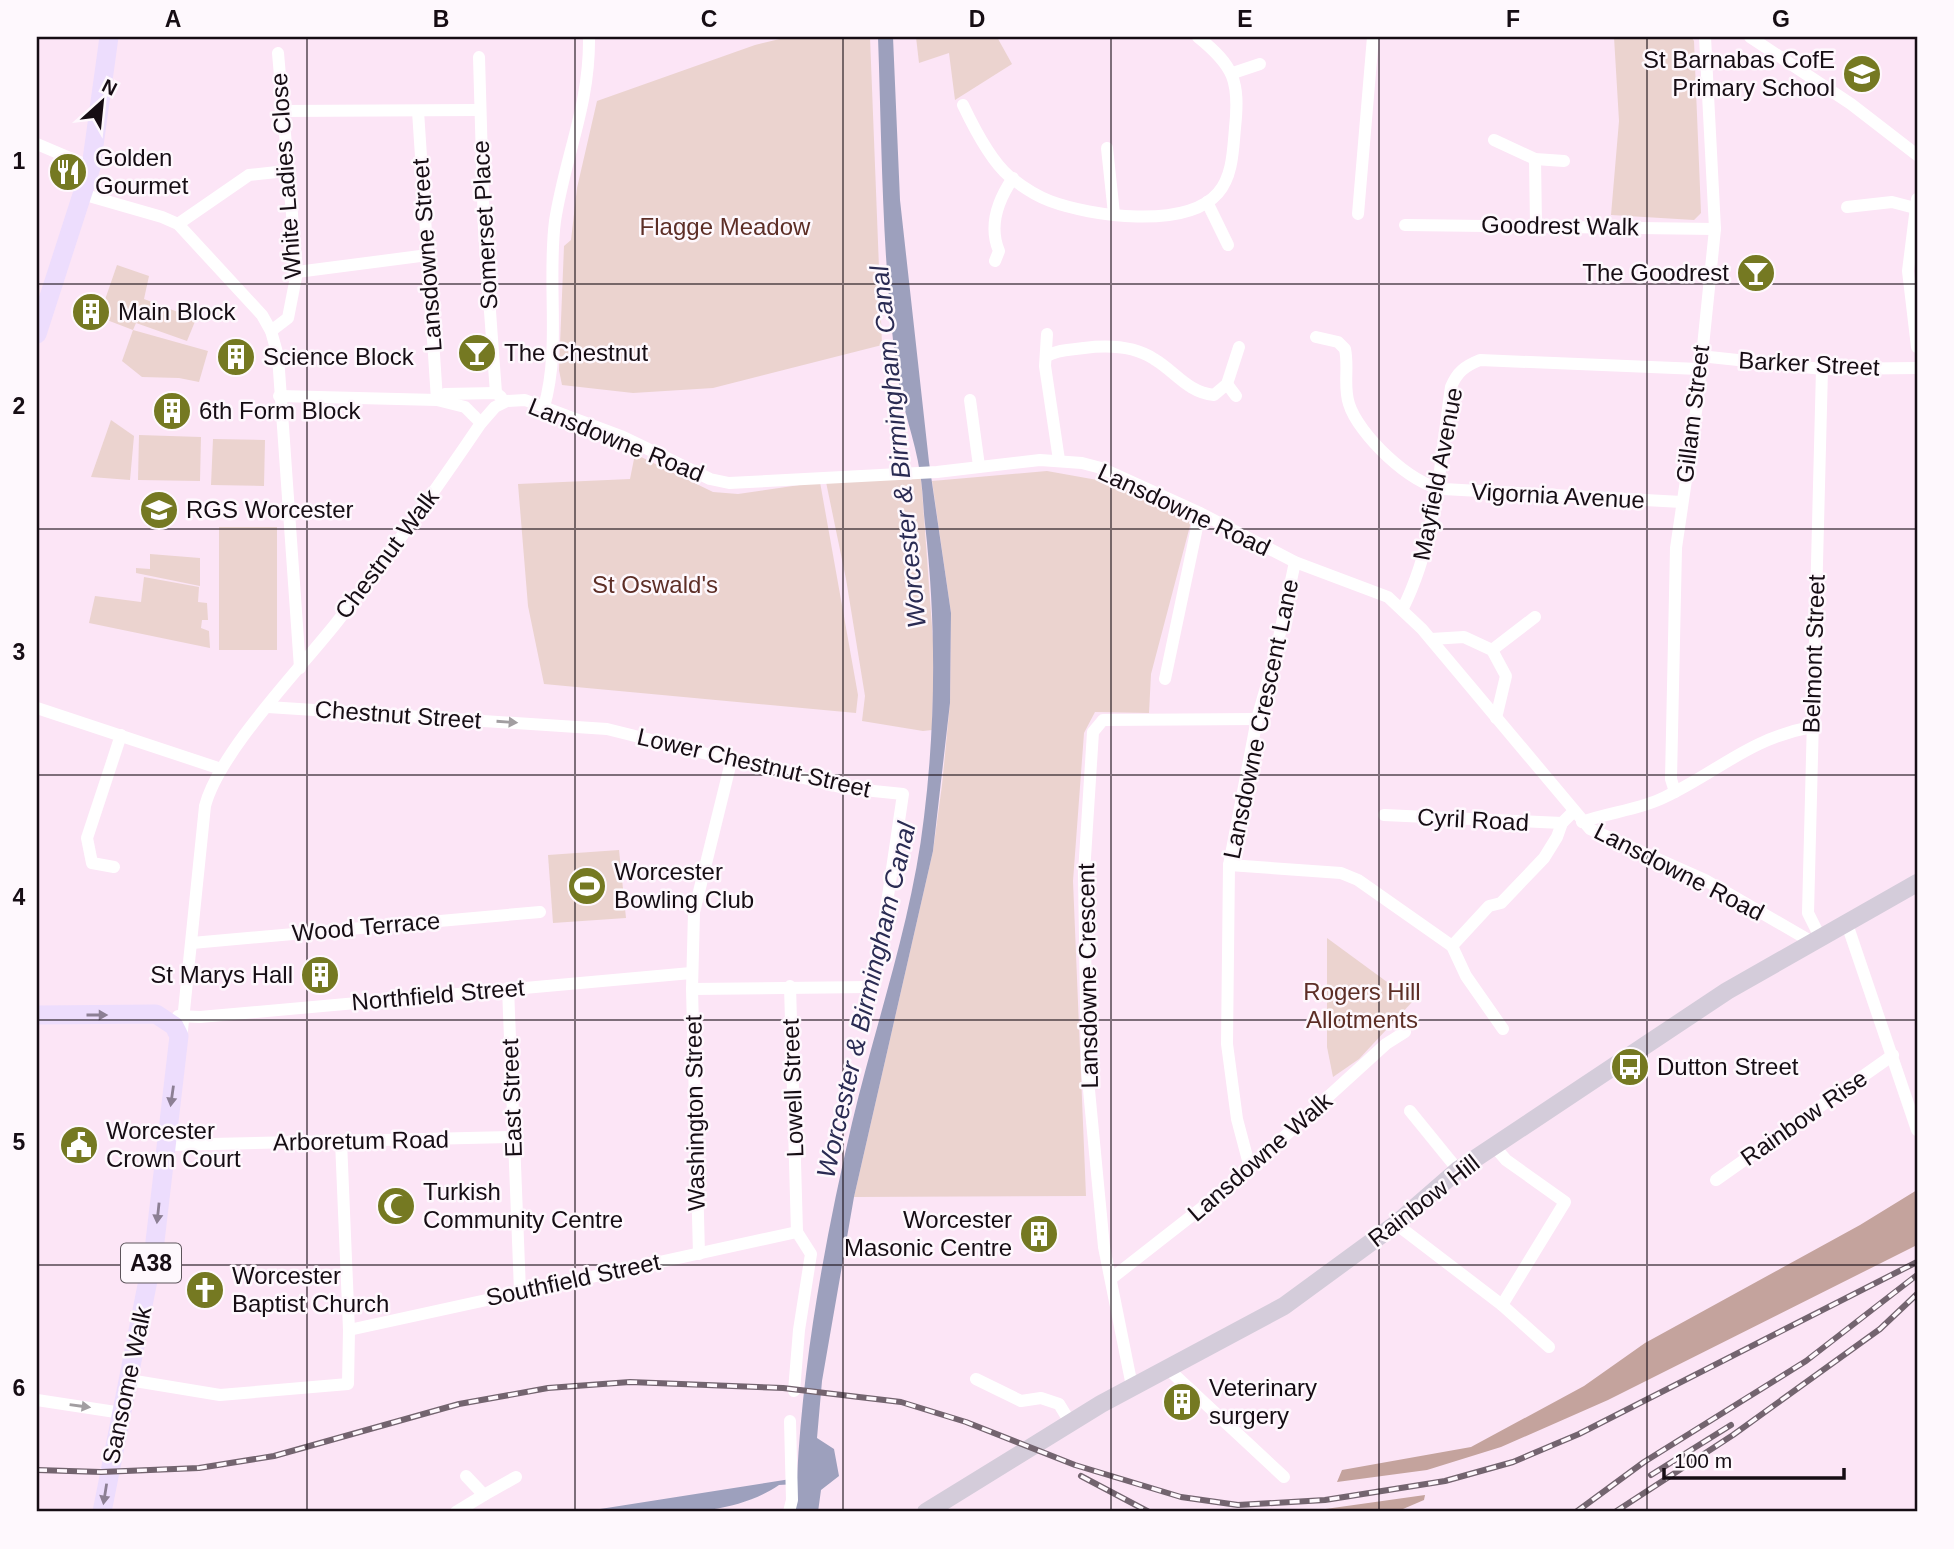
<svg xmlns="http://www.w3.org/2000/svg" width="1954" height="1549" font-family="Arial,sans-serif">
  <rect width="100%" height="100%" fill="#fce5f6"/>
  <g fill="#ebd3cf">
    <path d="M788,37H870L882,345L713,388L633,393L562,385L559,370L564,246L571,240L577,188L597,101L755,45Z"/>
    <path d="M916,37H997L1012,64L955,100L949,53L919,63Z"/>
    <path d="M1614,37H1691L1694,41L1701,213L1694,220L1611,215L1619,121Z"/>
    <path d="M117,265L149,276L144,299L196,319L187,341L136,323L133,330L208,351L199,382L179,378L142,377L122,361L133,330L99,317Z"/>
    <path d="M111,420L134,436L130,480L91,477Z"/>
    <path d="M139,435L201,437L200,481L138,480Z"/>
    <path d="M213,439L265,440L264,486L211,485Z"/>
    <path d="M635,454L713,492L738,494L820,482L858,695L856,713L544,684L528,606L518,484L630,479Z"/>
    <path d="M1047,471L1114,483L1191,522L1151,674L1149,713L1095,712L1084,733L1073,881L1086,1196L854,1197L933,851L942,785L950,703L951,613L932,481Z"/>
    <path d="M921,476L934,654L932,730L923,731L862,721L865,696L846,579L826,482Z"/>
    <rect x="219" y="527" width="58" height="123"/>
    <path d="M150,554L200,558V586L136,573V568L150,569Z"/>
    <path d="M144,577L199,587L198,602L207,603L208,620H202L201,628L209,631L210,648L89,623L95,596L141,602Z"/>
    <path d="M619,850L626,918L553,923L548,855Z"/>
    <path d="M1327,938L1413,1001L1359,1059L1333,1077L1327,1047Z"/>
  </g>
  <g fill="#c4a39d">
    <path d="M1917,1190V1245L1608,1400L1501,1447L1427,1470L1337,1482L1342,1470L1471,1447L1584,1386L1645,1343L1860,1225Z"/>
    <path d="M1425,1495L1424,1500L1396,1512H1304Z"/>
  </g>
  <path fill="#9da0bd" d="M878,37H893L900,200L929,462L951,613L950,703L933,851L854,1197L822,1381L817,1438L834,1449L839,1476L821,1490L818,1512H796V1484L779,1485C725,1522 646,1512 581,1512L797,1478C803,1359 825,1239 852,1123C876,1022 912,921 924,817C936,720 936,621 925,524C923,507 923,490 920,473C915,439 902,408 897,373C882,262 882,149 878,37Z"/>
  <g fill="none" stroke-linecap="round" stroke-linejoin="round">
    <g stroke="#fff" stroke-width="12">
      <path d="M1750,37L1851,104L1917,155"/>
      <path d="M479,57L484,230L496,393"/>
      <path d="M1233,73L1260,64"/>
      <path d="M963,105C973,126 991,161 1009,176C1020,185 1037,196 1050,201C1090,216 1186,230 1218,193C1233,176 1233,149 1235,128C1240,81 1234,66 1198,37"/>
      <path d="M281,111L478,110"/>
      <path d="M418,111L437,400"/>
      <path d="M1494,140L1535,159L1564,161"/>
      <path d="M37,144L91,167"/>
      <path d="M1107,148L1114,214"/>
      <path d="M1535,159L1536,225"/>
      <path d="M82,194L162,217L178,224L262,315L271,331L278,356L300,668"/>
      <path d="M1917,199L1908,271L1917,347"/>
      <path d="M1207,202L1228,245"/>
      <path d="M1847,207L1892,202L1915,208"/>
      <path d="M1358,214L1373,37"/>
      <path d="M178,224L249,175L286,171"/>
      <path d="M1405,225L1715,229"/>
      <path d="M995,261L999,251C988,225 998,200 1013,178"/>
      <path d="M297,272L428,255"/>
      <path d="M271,331L288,318L297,272L278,53"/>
      <path d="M1047,334L1045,366L1059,460"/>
      <path d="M1316,337L1338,342L1345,349C1349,368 1343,386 1349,404C1358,434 1412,486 1443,489L1682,502"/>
      <path d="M1047,356C1058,349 1072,350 1084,348C1108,345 1134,346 1154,359C1176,372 1187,392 1214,395L1227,384L1239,347"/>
      <path d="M1700,356L1822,369L1917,368"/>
      <path d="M1227,384L1236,396"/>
      <path d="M279,396L437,400L465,407L481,423"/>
      <path d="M437,400L445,394L496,393L501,397"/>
      <path d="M970,400L979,466"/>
      <path d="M544,407C561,348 547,282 555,221C565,156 590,105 589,37"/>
      <path d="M1403,608C1437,540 1440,461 1451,387C1457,372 1465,366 1480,360L1699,369"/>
      <path d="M1431,639L1464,637L1492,650L1506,676L1496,718"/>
      <path d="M1492,650L1535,617"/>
      <path d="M1165,679L1200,513"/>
      <path d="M268,707L607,729L844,788L903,794L883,930"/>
      <path d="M37,708L221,769"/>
      <path d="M1675,792L1671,779L1676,548L1697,405L1715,229L1705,37"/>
      <path d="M1384,815L1562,823"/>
      <path d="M1582,822C1610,812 1639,810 1665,797C1719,771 1749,739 1811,727"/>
      <path d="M1229,865L1341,873L1358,880L1452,946L1466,976L1503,1029"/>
      <path d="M114,867L92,863L87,838L121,735"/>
      <path d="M1847,924L1917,1130"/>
      <path d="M1820,937L1808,913L1822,369"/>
      <path d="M192,943L540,912"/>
      <path d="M1452,946L1489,906L1501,903L1544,858L1557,837L1562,823L1573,812"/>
      <path d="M790,986L797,1232"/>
      <path d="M508,988L520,1291"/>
      <path d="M692,989L869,987"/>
      <path d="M178,1016L200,1017L691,973"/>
      <path d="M181,1040L205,806C219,752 300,669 337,622C388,557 435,491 481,423L495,407L507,401L525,400L621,436L710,479L729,483L937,472L1040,460L1082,463L1101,468L1200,513L1295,562L1388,597L1422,629L1590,829L1705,880L1812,942"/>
      <path d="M1410,1111L1458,1170"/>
      <path d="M166,1145L513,1137"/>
      <path d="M1495,1147L1506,1160L1565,1202L1502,1305"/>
      <path d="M1250,1168L1237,1119L1227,1044L1229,865L1257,719L1275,656L1295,562"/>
      <path d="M1716,1180L1893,1055"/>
      <path d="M1396,1224L1502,1305L1549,1347"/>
      <path d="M699,1254L692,989L694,912L731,762"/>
      <path d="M1112,1278L1231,1185L1386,1044L1405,1032"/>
      <path d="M349,1330L797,1232"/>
      <path d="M1167,1368L1284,1477"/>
      <path d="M976,1379L1021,1401L1041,1398L1059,1404L1070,1422"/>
      <path d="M129,1380L220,1395L348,1384L349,1330L341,1141"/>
      <path d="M1132,1386L1104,1247L1087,1069L1084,873L1093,732L1103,720L1257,719"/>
      <path d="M794,1391L799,1330L811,1254L797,1232"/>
      <path d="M37,1400L122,1413"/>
      <path d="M484,1495L516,1477"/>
      <path d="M456,1512L484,1495L466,1476"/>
      <path d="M789,1512L792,1500L790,1421"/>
    </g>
    <path stroke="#d4ccda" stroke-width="18" d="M926,1512L1101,1404L1284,1306L1396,1224L1458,1170L1727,991L1917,883"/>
    <g stroke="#edddfd" stroke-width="19">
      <path d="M37,334L91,167L109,37"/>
      <path d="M37,1015L156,1014L174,1026L179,1036L154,1250L102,1512"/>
    </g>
    <defs>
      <g id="rail">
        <path d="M37,1470L101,1472L199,1468L274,1456L459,1404L548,1388L630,1382L783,1388L901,1402L966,1422L1075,1465L1181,1497L1238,1505L1325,1500L1445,1481L1513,1462L1579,1434L1917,1262"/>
        <path d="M1651,1475L1731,1425"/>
        <path d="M1081,1476L1149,1512"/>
        <path d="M1576,1512L1644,1462L1806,1361L1917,1275"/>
        <path d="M1615,1512L1733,1435L1880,1329L1917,1294"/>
      </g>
    </defs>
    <use href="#rail" stroke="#73646f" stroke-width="6"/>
    <use href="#rail" stroke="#fef8fd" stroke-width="3.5" stroke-dasharray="10" stroke-linecap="butt"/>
  </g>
  <defs><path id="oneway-solid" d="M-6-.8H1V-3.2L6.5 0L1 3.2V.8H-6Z" transform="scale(1.75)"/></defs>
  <g fill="#a29ea1">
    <use href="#oneway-solid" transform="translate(507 722) rotate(4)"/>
    <use href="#oneway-solid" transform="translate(80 1406) rotate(8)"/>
  </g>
  <g fill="#8c7f94">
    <use href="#oneway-solid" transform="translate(97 1015)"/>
    <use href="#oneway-solid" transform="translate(172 1096) rotate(98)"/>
    <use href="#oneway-solid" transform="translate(158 1213) rotate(96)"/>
    <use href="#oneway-solid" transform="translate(105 1494) rotate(99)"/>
  </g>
  <path fill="none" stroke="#160d14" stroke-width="2" stroke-opacity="0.55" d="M307,37V1512M575,37V1512M843,37V1512M1111,37V1512M1379,37V1512M1647,37V1512M37,284H1917M37,529H1917M37,775H1917M37,1020H1917M37,1265H1917"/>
  <defs>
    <symbol id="school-disc" viewBox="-11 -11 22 22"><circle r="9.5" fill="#757922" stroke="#fef8fd"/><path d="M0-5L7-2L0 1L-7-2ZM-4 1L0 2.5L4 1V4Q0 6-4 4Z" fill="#fff"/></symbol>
    <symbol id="restaurant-disc" viewBox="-11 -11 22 22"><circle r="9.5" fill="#757922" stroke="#fef8fd"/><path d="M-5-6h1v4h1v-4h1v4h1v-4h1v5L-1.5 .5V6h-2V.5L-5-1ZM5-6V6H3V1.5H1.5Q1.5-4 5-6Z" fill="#fff"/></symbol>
    <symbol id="bar-disc" viewBox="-11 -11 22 22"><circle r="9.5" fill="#757922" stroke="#fef8fd"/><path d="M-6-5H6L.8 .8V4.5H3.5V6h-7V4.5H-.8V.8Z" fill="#fff"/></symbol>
    <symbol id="building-disc" viewBox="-11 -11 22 22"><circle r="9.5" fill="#757922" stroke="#fef8fd"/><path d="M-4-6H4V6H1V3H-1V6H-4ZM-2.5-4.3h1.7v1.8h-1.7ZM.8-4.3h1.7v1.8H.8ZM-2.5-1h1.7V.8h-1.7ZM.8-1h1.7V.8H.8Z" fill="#fff"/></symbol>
    <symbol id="stadium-disc" viewBox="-11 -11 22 22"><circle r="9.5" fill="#757922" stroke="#fef8fd"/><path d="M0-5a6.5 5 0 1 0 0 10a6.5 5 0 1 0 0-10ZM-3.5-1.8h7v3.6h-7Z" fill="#fff"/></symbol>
    <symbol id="bus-disc" viewBox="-11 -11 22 22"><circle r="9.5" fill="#757922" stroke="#fef8fd"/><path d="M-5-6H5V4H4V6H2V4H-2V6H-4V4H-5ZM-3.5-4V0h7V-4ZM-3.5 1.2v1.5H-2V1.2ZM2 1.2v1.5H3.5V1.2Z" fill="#fff"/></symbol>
    <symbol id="civic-disc" viewBox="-11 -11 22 22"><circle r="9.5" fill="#757922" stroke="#fef8fd"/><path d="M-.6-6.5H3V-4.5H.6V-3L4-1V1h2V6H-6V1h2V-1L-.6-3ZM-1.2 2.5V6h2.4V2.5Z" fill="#fff"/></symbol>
    <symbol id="mosque-disc" viewBox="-11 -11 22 22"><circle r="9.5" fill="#757922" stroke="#fef8fd"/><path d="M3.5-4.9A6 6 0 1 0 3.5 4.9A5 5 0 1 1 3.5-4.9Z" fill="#fff"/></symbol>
    <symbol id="church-disc" viewBox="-11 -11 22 22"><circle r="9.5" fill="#757922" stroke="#fef8fd"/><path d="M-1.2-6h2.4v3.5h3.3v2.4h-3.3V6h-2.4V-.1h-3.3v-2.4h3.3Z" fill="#fff"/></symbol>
  </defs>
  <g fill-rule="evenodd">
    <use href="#school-disc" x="1840" y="52" width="44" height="44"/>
    <use href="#restaurant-disc" x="46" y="150" width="44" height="44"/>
    <use href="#bar-disc" x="1734" y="251" width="44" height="44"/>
    <use href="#building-disc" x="69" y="290" width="44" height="44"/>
    <use href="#bar-disc" x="455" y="331" width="44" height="44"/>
    <use href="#building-disc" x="214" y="335" width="44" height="44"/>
    <use href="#building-disc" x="150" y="389" width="44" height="44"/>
    <use href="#school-disc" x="137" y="488" width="44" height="44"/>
    <use href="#stadium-disc" x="565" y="864" width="44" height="44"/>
    <use href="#building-disc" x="298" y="953" width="44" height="44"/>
    <use href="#bus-disc" x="1608" y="1045" width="44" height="44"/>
    <use href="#civic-disc" x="57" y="1123" width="44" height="44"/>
    <use href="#mosque-disc" x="374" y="1184" width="44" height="44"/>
    <use href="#building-disc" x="1017" y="1212" width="44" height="44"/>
    <use href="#church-disc" x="183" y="1268" width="44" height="44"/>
    <use href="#building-disc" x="1160" y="1380" width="44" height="44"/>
  </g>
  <g text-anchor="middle" stroke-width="5" stroke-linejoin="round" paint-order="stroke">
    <rect fill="#fef8fd" stroke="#5c545a" stroke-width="2" x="121" y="1243.5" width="60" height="39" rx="5"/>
    <g font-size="23" font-weight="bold" fill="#160d14">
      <text x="151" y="1271">A38</text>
    </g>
    <g font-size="24" fill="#160d14" stroke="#fef8fd" text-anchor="start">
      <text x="1835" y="68" text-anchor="end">St Barnabas CofE<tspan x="1835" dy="28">Primary School</tspan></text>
      <text x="95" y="166">Golden<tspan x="95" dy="28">Gourmet</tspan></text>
      <text x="1729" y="281" text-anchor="end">The Goodrest</text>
      <text x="118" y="320">Main Block</text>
      <text x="504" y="361">The Chestnut</text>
      <text x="263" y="365">Science Block</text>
      <text x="199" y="419">6th Form Block</text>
      <text x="186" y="518">RGS Worcester</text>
      <text x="614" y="880">Worcester<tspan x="614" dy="28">Bowling Club</tspan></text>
      <text x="293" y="983" text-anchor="end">St Marys Hall</text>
      <text x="1657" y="1075">Dutton Street</text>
      <text x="106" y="1139">Worcester<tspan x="106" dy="28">Crown Court</tspan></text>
      <text x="423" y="1200">Turkish<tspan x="423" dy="28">Community Centre</tspan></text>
      <text x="1012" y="1228" text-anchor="end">Worcester<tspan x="1012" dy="28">Masonic Centre</tspan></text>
      <text x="232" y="1284">Worcester<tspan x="232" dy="28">Baptist Church</tspan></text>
      <text x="1209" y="1396">Veterinary<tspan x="1209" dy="28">surgery</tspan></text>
    </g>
    <g font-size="24" fill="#160d14" stroke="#fef8fd">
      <text transform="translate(286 176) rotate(-94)" y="8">White Ladies Close</text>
      <text transform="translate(485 225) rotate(-93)" y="8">Somerset Place</text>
      <text transform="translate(1560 226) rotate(1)" y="8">Goodrest Walk</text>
      <text transform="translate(427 255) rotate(-94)" y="8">Lansdowne Street</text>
      <text transform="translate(1809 364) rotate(3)" y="8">Barker Street</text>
      <text transform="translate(1693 414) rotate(-83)" y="8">Gillam Street</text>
      <text transform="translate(616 440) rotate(22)" y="8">Lansdowne Road</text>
      <text transform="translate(1438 474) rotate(-79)" y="8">Mayfield Avenue</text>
      <text transform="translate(1558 496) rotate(3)" y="8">Vigornia Avenue</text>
      <text transform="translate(1184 510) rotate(25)" y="8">Lansdowne Road</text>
      <text transform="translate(387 554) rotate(-53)" y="8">Chestnut Walk</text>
      <text transform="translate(1814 654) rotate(-88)" y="8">Belmont Street</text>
      <text transform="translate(398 715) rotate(4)" y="8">Chestnut Street</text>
      <text transform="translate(1261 719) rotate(-78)" y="8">Lansdowne Crescent Lane</text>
      <text transform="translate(754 763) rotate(13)" y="8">Lower Chestnut Street</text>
      <text transform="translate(1473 820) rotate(3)" y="8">Cyril Road</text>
      <text transform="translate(1679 872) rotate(27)" y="8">Lansdowne Road</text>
      <text transform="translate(366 927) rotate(-5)" y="8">Wood Terrace</text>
      <text transform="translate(1088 976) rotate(-91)" y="8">Lansdowne Crescent</text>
      <text transform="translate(438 995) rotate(-5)" y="8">Northfield Street</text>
      <text transform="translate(793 1088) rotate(-92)" y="8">Lowell Street</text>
      <text transform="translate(512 1098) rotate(-92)" y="8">East Street</text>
      <text transform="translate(695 1113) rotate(-91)" y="8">Washington Street</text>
      <text transform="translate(1804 1118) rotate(-35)" y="8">Rainbow Rise</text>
      <text transform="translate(361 1141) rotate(-1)" y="8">Arboretum Road</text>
      <text transform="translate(1260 1157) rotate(-41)" y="8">Lansdowne Walk</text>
      <text transform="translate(1424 1201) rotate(-38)" y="8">Rainbow Hill</text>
      <text transform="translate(573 1280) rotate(-12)" y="8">Southfield Street</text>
      <text transform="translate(127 1385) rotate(-78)" y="8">Sansome Walk</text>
    </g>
    <g font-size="24" fill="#5d2e26" stroke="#fef8fd">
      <text x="725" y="235">Flagge Meadow</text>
      <text x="655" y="593">St Oswald's</text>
      <text x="1362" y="1000">Rogers Hill<tspan x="1362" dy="28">Allotments</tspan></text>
    </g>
    <g font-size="26" font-style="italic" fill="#2a2b53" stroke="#fef8fd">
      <text transform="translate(898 447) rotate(-96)" y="9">Worcester &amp; Birmingham Canal</text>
      <text transform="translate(866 1000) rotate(-77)" y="9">Worcester &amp; Birmingham Canal</text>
    </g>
  </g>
  <rect width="1954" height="1549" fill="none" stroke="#fef8fd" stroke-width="77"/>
  <g transform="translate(102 102) rotate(27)" stroke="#fef8fd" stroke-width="5" paint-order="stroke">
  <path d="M0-5L12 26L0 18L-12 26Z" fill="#160d14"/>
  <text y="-10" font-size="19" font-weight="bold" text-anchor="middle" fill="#160d14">N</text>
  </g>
  <path d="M1664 1468v10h180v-10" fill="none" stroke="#160d14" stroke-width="3.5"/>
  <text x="1674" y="1468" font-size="21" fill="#160d14" stroke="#fef8fd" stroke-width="5" paint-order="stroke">100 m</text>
  <rect x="38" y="38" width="1878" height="1472" fill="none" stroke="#160d14" stroke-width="2.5"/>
  <g font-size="23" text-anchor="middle" font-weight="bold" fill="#160d14">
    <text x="173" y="27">A</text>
    <text x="441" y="27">B</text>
    <text x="709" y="27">C</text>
    <text x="977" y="27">D</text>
    <text x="1245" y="27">E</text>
    <text x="1513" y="27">F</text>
    <text x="1781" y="27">G</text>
    <text x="19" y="169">1</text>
    <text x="19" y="414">2</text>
    <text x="19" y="660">3</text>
    <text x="19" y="905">4</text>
    <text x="19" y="1150">5</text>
    <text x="19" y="1396">6</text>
  </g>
</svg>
